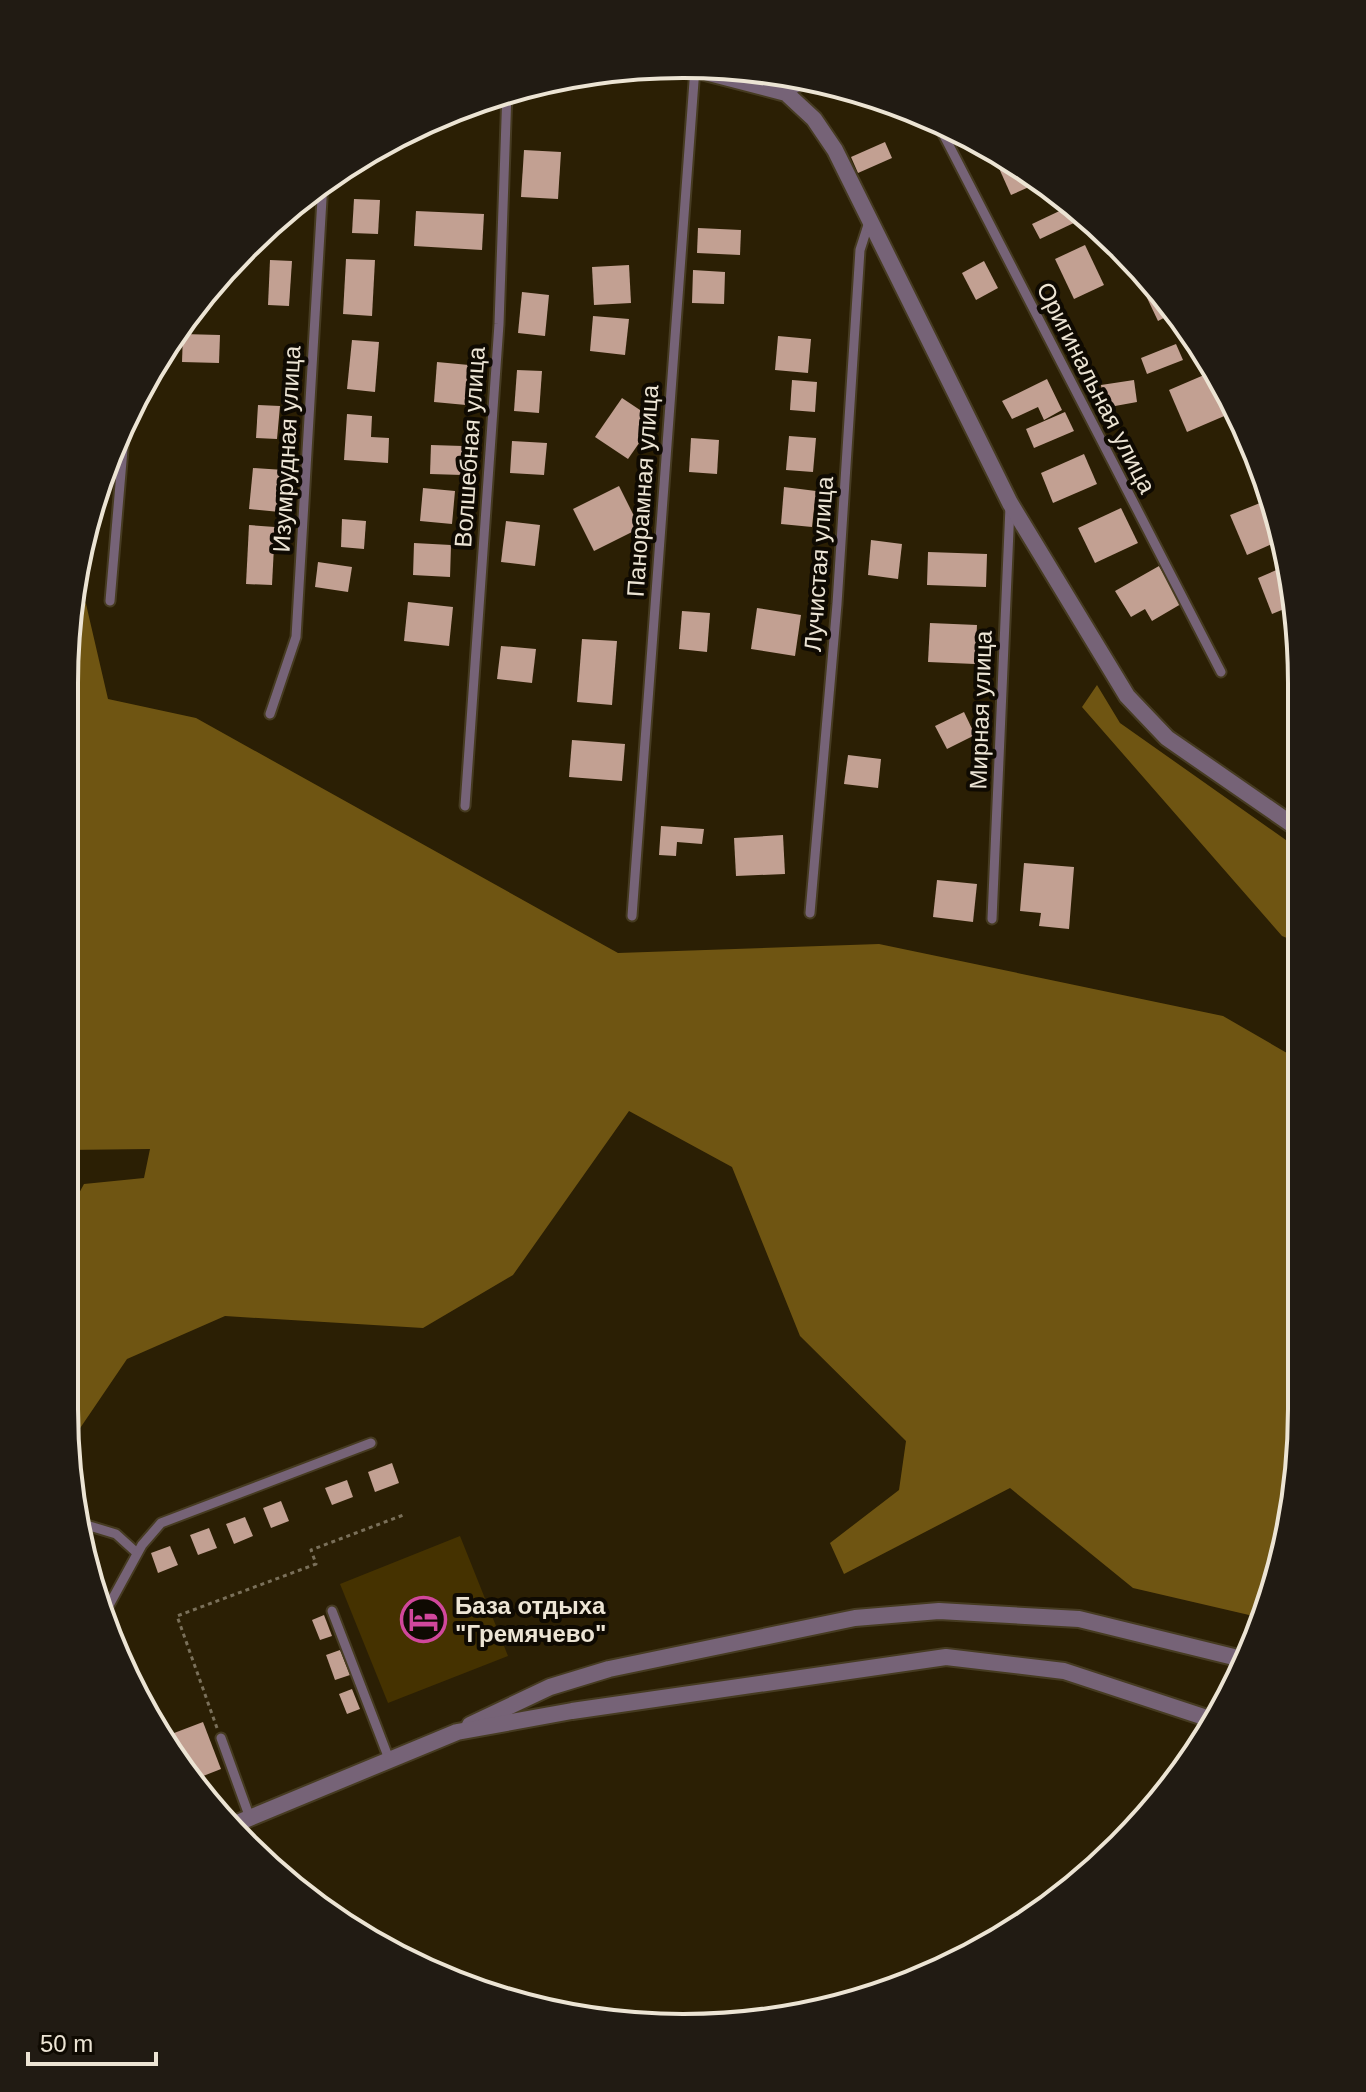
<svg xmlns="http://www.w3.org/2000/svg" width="1366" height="2092" font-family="Arial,sans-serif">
  <rect width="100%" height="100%" fill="#2b1f04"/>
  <path fill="#453200" d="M460,1536L508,1656L388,1703L340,1584Z"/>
  <g fill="#6f5512">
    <path d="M74,587L86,604L108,699L196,718L618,953L879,944L1223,1016L1299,1060L1297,1489L1262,1618L1133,1588L1010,1488L844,1574L830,1543L899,1490L906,1441L800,1336L732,1167L629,1111L513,1275L423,1328L225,1316L127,1359L70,1443L64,1409L65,1219L84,1184L144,1178L150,1149L66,1150L67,995L74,990L67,949L69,602Z"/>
    <path d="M1097,685L1120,723L1300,850L1299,943L1282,936L1082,707Z"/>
  </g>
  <g fill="#c2a092">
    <path d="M885,142L892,158L858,173L851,157Z"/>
    <path d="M524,150L561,152L558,199L521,197Z"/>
    <path d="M1011,160L1035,177L1038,183L1011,195L998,166Z"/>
    <path d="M354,199L380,200L378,234L352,233Z"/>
    <path d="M1070,206L1078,221L1040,239L1032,224Z"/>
    <path d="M416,211L484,214L482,250L414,246Z"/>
    <path d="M698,228L741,230L740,255L697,253Z"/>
    <path d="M1085,245L1104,285L1074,299L1055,259Z"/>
    <path d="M346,259L375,260L372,316L343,314Z"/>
    <path d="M270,260L292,261L289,306L268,305Z"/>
    <path d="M984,261L998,288L976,300L962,273Z"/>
    <path d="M629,265L631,303L594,305L592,267Z"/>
    <path d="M693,270L725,272L724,304L692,303Z"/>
    <path d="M1147,277L1174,307L1177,311L1158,321L1139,281Z"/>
    <path d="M522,292L549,295L545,336L518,333Z"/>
    <path d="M593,316L629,319L625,355L590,351Z"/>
    <path d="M183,334L220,335L219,363L182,362Z"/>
    <path d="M778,336L811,339L808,373L775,370Z"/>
    <path d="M352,340L379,342L375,392L347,389Z"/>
    <path d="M1176,344L1183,360L1147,374L1141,358Z"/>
    <path d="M437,362L469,365L466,405L434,402Z"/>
    <path d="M517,370L542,371L539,413L514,411Z"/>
    <path d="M1211,372L1229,414L1187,432L1169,390Z"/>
    <path d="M1047,379L1062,410L1044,420L1038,407L1012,419L1002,401Z"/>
    <path d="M792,380L817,382L815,412L790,410Z"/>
    <path d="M1134,380L1137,402L1104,408L1101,385Z"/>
    <path d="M622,398L655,420L628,459L595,437Z"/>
    <path d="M258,405L280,406L277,439L256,438Z"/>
    <path d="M1065,412L1074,431L1034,448L1026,429Z"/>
    <path d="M347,414L372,416L371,437L389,438L388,463L344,460Z"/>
    <path d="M789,436L816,438L813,472L786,470Z"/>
    <path d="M691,438L719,440L717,474L689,472Z"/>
    <path d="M512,441L547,443L544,475L510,473Z"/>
    <path d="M431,445L463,446L462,475L430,474Z"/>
    <path d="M1084,454L1097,484L1053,503L1041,473Z"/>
    <path d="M253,468L284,470L280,512L249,509Z"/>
    <path d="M619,486L640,528L594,551L573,509Z"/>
    <path d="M784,487L816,491L812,527L781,524Z"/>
    <path d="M423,488L455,491L452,524L420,521Z"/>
    <path d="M1265,501L1281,540L1247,555L1230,515Z"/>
    <path d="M1121,508L1138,543L1095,563L1078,528Z"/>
    <path d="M342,519L366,521L364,549L341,547Z"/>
    <path d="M506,521L540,525L535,566L501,562Z"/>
    <path d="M249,525L275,527L272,585L246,584Z"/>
    <path d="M871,540L902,544L898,579L868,575Z"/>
    <path d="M414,543L451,545L450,577L413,575Z"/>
    <path d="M928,552L987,554L986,587L927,585Z"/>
    <path d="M318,562L352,567L348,592L315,587Z"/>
    <path d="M1288,565L1294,605L1272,614L1258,578Z"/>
    <path d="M1159,566L1181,604L1152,621L1145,609L1131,617L1115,591Z"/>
    <path d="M408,602L453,607L449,646L404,641Z"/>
    <path d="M757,608L801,615L795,656L751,649Z"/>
    <path d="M682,611L710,613L707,652L679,649Z"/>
    <path d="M930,623L977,625L975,664L928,662Z"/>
    <path d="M582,639L617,641L612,705L577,702Z"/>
    <path d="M501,646L536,649L532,683L497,679Z"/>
    <path d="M964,712L975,735L947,749L935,726Z"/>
    <path d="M572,740L625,744L622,781L569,777Z"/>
    <path d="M848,755L881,759L878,788L844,784Z"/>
    <path d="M661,826L704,829L702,844L677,842L676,856L659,855Z"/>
    <path d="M783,835L785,874L736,876L734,838Z"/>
    <path d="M1024,863L1074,867L1069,929L1039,926L1041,913L1020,911Z"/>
    <path d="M937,880L977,884L973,922L933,917Z"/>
    <path d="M392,1463L399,1483L375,1492L368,1472Z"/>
    <path d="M347,1480L353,1497L332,1505L325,1488Z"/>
    <path d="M281,1501L289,1521L271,1528L263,1508Z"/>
    <path d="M245,1517L253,1536L234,1544L226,1524Z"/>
    <path d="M209,1528L217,1548L198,1555L190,1535Z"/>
    <path d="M170,1546L178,1565L158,1573L151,1553Z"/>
    <path d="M324,1615L332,1636L320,1640L312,1620Z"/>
    <path d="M340,1650L350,1675L335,1680L326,1655Z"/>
    <path d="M352,1689L360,1709L347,1714L339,1694Z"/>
    <path d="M203,1722L221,1769L193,1780L169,1753L161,1738Z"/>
  </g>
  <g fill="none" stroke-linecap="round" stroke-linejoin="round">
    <defs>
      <g id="lane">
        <path d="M786,93L812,80"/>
        <path d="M937,122L1221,672"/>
        <path d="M110,601L126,414"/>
        <path d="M270,714L296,637L323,182"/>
        <path d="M465,806L499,324L507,91"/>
        <path d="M810,913L837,604L860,250L869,222"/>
        <path d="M632,916L695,68"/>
        <path d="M992,919L1010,507"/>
        <path d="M83,1524L116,1534L137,1553"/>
        <path d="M332,1611L389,1759"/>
        <path d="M102,1618L142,1545L161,1523L371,1443"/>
        <path d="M221,1738L250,1818"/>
      </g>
      <g id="street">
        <path d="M686,67L786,93L814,119L835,150L1010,503L1127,696L1167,738L1300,830"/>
        <path d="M470,1725L550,1687L609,1669L855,1618L939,1611L1079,1619L1246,1660"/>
        <path d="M235,1824L457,1732L572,1711L946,1657L1064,1671L1210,1719"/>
      </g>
    </defs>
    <use href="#lane" stroke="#463b21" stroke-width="13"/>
    <use href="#street" stroke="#463b21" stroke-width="20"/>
    <path stroke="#7a705a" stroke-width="3" stroke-dasharray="4 4" stroke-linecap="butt" d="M217,1728L177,1616L316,1564L311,1550L406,1514"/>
    <use href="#lane" stroke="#766377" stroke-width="9"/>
    <use href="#street" stroke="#766377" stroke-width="16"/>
  </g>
  <defs>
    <symbol id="hotel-ring" viewBox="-11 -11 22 22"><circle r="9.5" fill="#0f0a02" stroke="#d1479c" stroke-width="1.5"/><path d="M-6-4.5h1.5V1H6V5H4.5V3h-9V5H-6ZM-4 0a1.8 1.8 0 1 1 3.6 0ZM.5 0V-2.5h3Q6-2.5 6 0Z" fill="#d1479c"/></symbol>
  </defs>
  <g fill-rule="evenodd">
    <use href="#hotel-ring" x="398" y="1594" width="51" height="51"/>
  </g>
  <g text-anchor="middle" stroke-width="8" stroke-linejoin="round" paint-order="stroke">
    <g font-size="24" fill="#ece4d4" stroke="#0f0a02">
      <text transform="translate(1096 388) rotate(63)" y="8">Оригинальная улица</text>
      <text transform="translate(470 447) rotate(-86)" y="8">Волшебная улица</text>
      <text transform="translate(287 449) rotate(-87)" y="8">Изумрудная улица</text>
      <text transform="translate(643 491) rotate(-86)" y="8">Панорамная улица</text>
      <text transform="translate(819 564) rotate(-86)" y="8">Лучистая улица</text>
      <text transform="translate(981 710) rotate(-88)" y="8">Мирная улица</text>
    </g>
    <g font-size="24" font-weight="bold" fill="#ece4d4" stroke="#0f0a02" text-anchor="start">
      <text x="455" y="1614">База отдыха<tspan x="455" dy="28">"Гремячево"</tspan></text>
    </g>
  </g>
  <path d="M0 0H1366V2092H0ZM683 78H683A605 605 0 0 1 1288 683V1409A605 605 0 0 1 683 2014H683A605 605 0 0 1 78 1409V683A605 605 0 0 1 683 78Z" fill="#211b13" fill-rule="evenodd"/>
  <path fill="none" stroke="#ece4d4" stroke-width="4" d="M683 78H683A605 605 0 0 1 1288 683V1409A605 605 0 0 1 683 2014H683A605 605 0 0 1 78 1409V683A605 605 0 0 1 683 78Z"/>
  <path d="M28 2052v12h128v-12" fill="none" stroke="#ece4d4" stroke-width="4"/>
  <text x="40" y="2052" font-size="24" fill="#ece4d4" stroke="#0f0a02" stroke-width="6" paint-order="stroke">50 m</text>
</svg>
